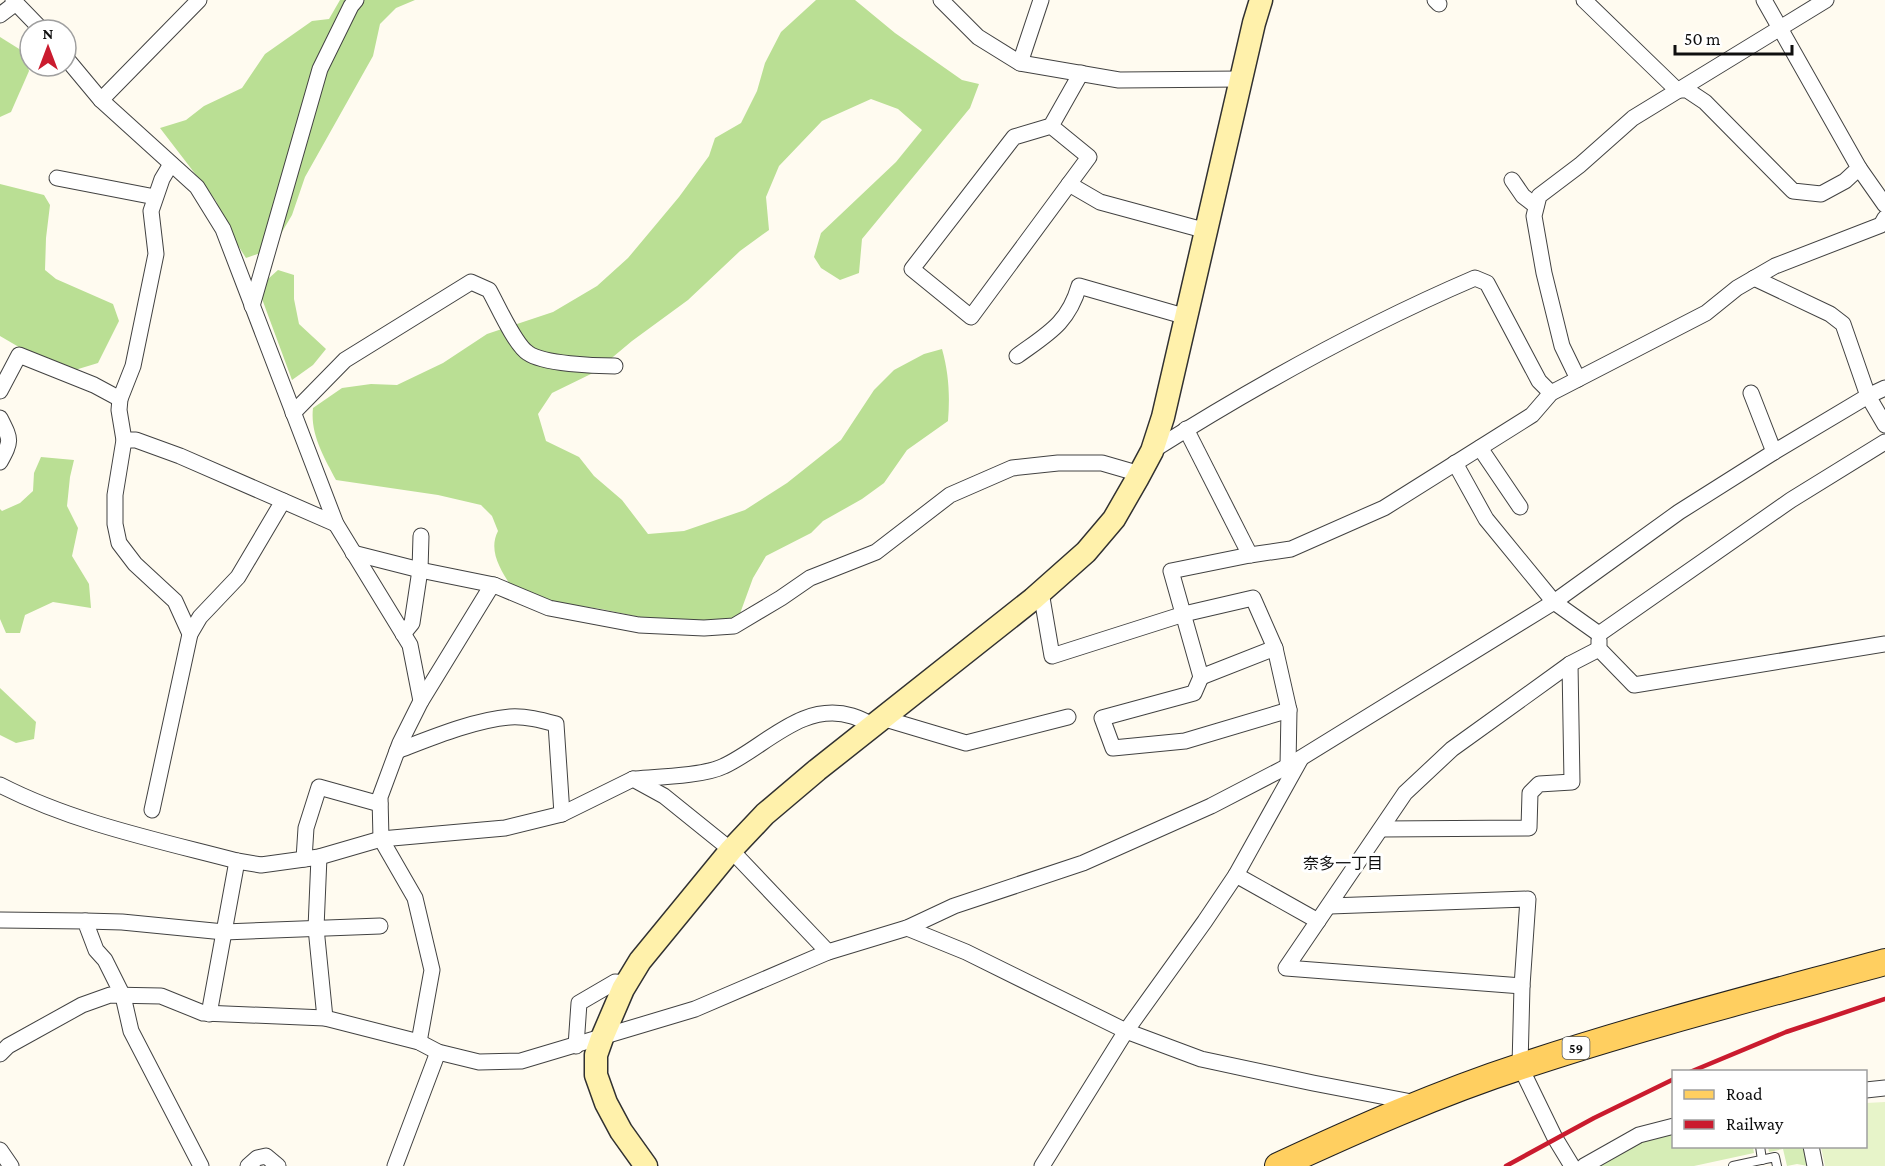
<svg xmlns="http://www.w3.org/2000/svg" width="1885" height="1166" font-family="'Crimson Pro','Noto Sans JP',serif">
  <rect width="100%" height="100%" fill="#fffbf0"/>
  <g fill="#d6edb6">
    <path d="M1673,1133L1674,1146L1753,1147L1754,1153L1694,1166H1597L1643,1140Z"/>
    <path d="M1768,1147H1804L1808,1166L1797,1164L1787,1166L1783,1149L1769,1152Z"/>
  </g>
  <g fill="#badf94">
    <path d="M340,0H415L396,8L380,24L373,56L305,177L292,215L272,249L246,258L230,233L216,201L160,128L186,120L204,106L242,88L265,54L312,21L329,19Z"/>
    <path d="M816,0H855L895,33L962,80L979,84L970,108L862,239L859,273L840,280L821,268L814,257L821,233L896,162L922,130L898,109L871,99L822,121L779,166L766,197L769,230L740,251L688,300L632,341L595,372L552,393L538,414L546,441L579,457L594,476L622,500L648,534L684,531L745,510L787,483L841,440L874,390L894,370L924,354L942,349C949,374 950,396 948,421L907,450L884,483L862,499L823,521L811,533L766,556L753,578L738,619L707,623L659,621L601,609L518,597C506,577 486,554 498,531L492,516L481,505L438,495L336,480C324,457 310,434 313,408L342,388L371,384L397,385L443,363L487,334L553,312L597,286L628,258L679,197L709,156L715,138L741,123L757,91L765,63L781,32Z"/>
    <path d="M0,37L24,52L29,71L11,112L0,117Z"/>
    <path d="M0,184L44,195L50,205L46,238L45,270L56,279L113,304L119,321L98,363L75,370L24,350L0,336Z"/>
    <path d="M278,270L294,275V299L299,324L326,349L313,365L292,380L258,288Z"/>
    <path d="M41,457L74,460L70,477L67,506L78,528L72,556L89,584L91,608L53,602L25,615L20,633H6L0,619V509L2,511L20,503L33,491L34,473Z"/>
    <path d="M0,688L36,722L34,739L16,743L0,735Z"/>
  </g>
  <path fill="#e7f4c9" d="M1885,1102V1166H1825L1821,1147L1866,1146V1103Z"/>
  <g fill="none" stroke-linecap="round" stroke-linejoin="round">
    <defs>
      <g id="lane">
        <path d="M1760,1146L1762,1160"/>
        <path d="M1733,1166L1775,1157L1777,1166"/>
      </g>
      <g id="street">
        <path d="M13,0L42,30"/>
        <path d="M941,0L978,37L1020,63L1119,80L1241,79"/>
        <path d="M1435,0L1439,4"/>
        <path d="M1584,0L1677,90H1687L1705,102L1793,191L1821,194L1845,181L1859,168L1764,0"/>
        <path d="M0,15L16,3"/>
        <path d="M66,58L101,100L197,187L223,229L336,524L410,645L421,701"/>
        <path d="M1020,63L1041,0"/>
        <path d="M101,100L199,0"/>
        <path d="M1051,126L1089,157L971,317L912,269L1014,137L1051,126L1081,73"/>
        <path d="M171,164L162,179L151,211L156,254L133,366L120,399L119,410L124,440L115,495V524L119,543L135,564L175,601L190,634"/>
        <path d="M1859,168L1885,205"/>
        <path d="M57,178L155,197"/>
        <path d="M1512,180L1523,196L1536,206"/>
        <path d="M1069,184L1100,202L1207,231"/>
        <path d="M1754,278L1830,314L1843,324L1868,396L1885,425"/>
        <path d="M252,306L320,69L351,6L356,0"/>
        <path d="M1017,356C1047,334 1068,324 1079,286L1187,317"/>
        <path d="M1578,379L1562,346L1544,273L1534,216L1539,196L1580,165L1633,118L1826,0"/>
        <path d="M0,391L19,355L94,385L120,399"/>
        <path d="M1751,393L1774,452L1868,396L1885,388"/>
        <path d="M293,413L345,360L471,282L489,290C497,304 515,345 528,353C543,364 595,366 615,366"/>
        <path d="M0,418C11,440 12,440 0,462"/>
        <path d="M1186,429L1250,555"/>
        <path d="M124,440H136L180,456L336,524"/>
        <path d="M1480,448L1520,507"/>
        <path d="M1152,451C1255,386 1363,326 1475,278L1487,283L1539,381L1551,393"/>
        <path d="M1455,463L1486,519L1554,602L1599,634"/>
        <path d="M353,553L420,570L494,585"/>
        <path d="M1041,592L1052,656L1184,614L1253,598L1275,648"/>
        <path d="M403,634L412,623L420,570L421,536"/>
        <path d="M1599,634L1791,500L1885,442"/>
        <path d="M1599,640V649L1634,685L1885,644"/>
        <path d="M1201,677L1194,693L1102,718L1113,748L1185,741L1289,710"/>
        <path d="M882,718L966,743L1068,717"/>
        <path d="M397,751C431,738 474,720 510,717C526,716 541,720 556,724L562,814"/>
        <path d="M1288,766L1289,710L1275,648L1201,677L1171,571L1250,555L1291,549L1384,508L1532,415L1551,393L1706,313L1737,288L1775,266L1881,225L1885,218"/>
        <path d="M633,779C657,777 704,776 724,766C765,747 802,701 852,716C859,718 866,722 873,725"/>
        <path d="M0,785C74,823 157,840 237,861L261,865L319,857L381,839L505,828L562,814L633,779L664,796L731,850L828,952"/>
        <path d="M152,810L190,634L200,617L238,577L283,501"/>
        <path d="M1382,829L1529,828L1530,793L1539,784L1572,782L1570,664"/>
        <path d="M319,857L316,928L325,1018"/>
        <path d="M304,859L306,828L319,787L380,804"/>
        <path d="M1236,875L1300,760"/>
        <path d="M1330,906L1528,899L1522,986L1520,1066L1555,1138L1572,1166"/>
        <path d="M0,920L85,921L96,950L105,960L123,996L131,1031L201,1166"/>
        <path d="M85,921L122,922L224,932L380,926"/>
        <path d="M907,928L966,952L1126,1031L1201,1059L1313,1083L1417,1103"/>
        <path d="M1522,986L1286,968L1405,793L1452,749L1570,664L1599,649"/>
        <path d="M209,1014L237,861"/>
        <path d="M419,1042L432,970L415,898L381,839L380,797L400,743L421,701L489,590L494,585L549,608L639,625L704,628L734,626L781,598L810,578L876,552L950,495L1012,468L1058,463H1102L1140,474"/>
        <path d="M576,1046L579,1003L615,982L627,983"/>
        <path d="M0,1054L8,1046L82,1005L110,995L161,996L203,1013L325,1018L419,1042L438,1052L479,1062L521,1061L695,1009L828,952L907,928L954,906L1083,863L1211,806L1288,766L1554,602L1679,512L1774,452"/>
        <path d="M1866,1090L1885,1088"/>
        <path d="M1811,1146L1815,1166"/>
        <path d="M0,1150L11,1166"/>
        <path d="M248,1166L257,1158L266,1156L278,1166"/>
        <path d="M395,1166L438,1052"/>
        <path d="M1042,1166L1126,1031L1205,921L1236,875L1318,921"/>
        <path d="M1584,1166L1639,1135L1674,1126"/>
      </g>
      <path id="secondary" d="M646,1166L621,1131L606,1103L596,1075V1055L602,1038L623,989L640,961L731,850L765,814L817,770L1033,599L1086,552L1114,519L1137,479L1152,451L1163,417L1254,23L1261,0"/>
      <path id="primary" d="M1278,1166C1358,1129 1439,1093 1522,1066C1642,1026 1764,995 1885,962"/>
    </defs>
    <use href="#lane" stroke="#424242" stroke-width="10"/>
    <use href="#street" stroke="#424242" stroke-width="17"/>
    <use href="#secondary" stroke="#313131" stroke-width="25"/>
    <use href="#primary" stroke="#202020" stroke-width="28"/>
    <use href="#lane" stroke="#fff" stroke-width="8"/>
    <use href="#street" stroke="#fff" stroke-width="15"/>
    <use href="#secondary" stroke="#fff1ab" stroke-width="22"/>
    <use href="#primary" stroke="#ffcf60" stroke-width="26"/>
    <g stroke="#ca1b2e" stroke-width="4.5">
      <path d="M1690,1072L1786,1032L1885,999"/>
      <path d="M1506,1166L1594,1118L1674,1079"/>
    </g>
  </g>
  <g text-anchor="middle" stroke-width="6" stroke-linejoin="round" paint-order="stroke">
    <rect fill="#fff" stroke="#575757" stroke-width="1.5" x="1562.5" y="1037" width="27" height="22" rx="4.5"/>
    <g font-size="14" font-weight="bold" fill="#0f0f0f">
      <text x="1576" y="1053">59</text>
    </g>
    <g font-size="16" fill="#0f0f0f" stroke="#fff">
      <text x="1343" y="869">奈多一丁目</text>
    </g>
  </g>
  <rect x="1672" y="1070" width="195" height="78" fill="#ffffff" stroke="#9f9f9f" stroke-width="1.5"/>
  <rect x="1684" y="1090" width="30" height="9" fill="#ffcf60" stroke="#9f9f9f" stroke-width="1.5"/>
  <text x="1726" y="1100" font-size="18" fill="#0f0f0f">Road</text>
  <rect x="1684" y="1120" width="30" height="9" fill="#ca1b2e" stroke="#9f9f9f" stroke-width="1.5"/>
  <text x="1726" y="1130" font-size="18" fill="#0f0f0f">Railway</text>
  <g transform="translate(48 48)"><circle r="28" fill="#ffffff" stroke="#9f9f9f" stroke-width="1.5"/>
  <path d="M0-4.5L10 22L0 15L-10 22Z" fill="#ca1b2e"/>
  <text y="-9" font-size="16" font-weight="bold" text-anchor="middle" fill="#0f0f0f">N</text>
  </g>
  <path d="M1675 45v9h117v-9" fill="none" stroke="#0f0f0f" stroke-width="3"/>
  <text x="1684" y="45" font-size="18" fill="#0f0f0f" stroke="#ffffff" stroke-width="4.5" paint-order="stroke">50 m</text>
</svg>
